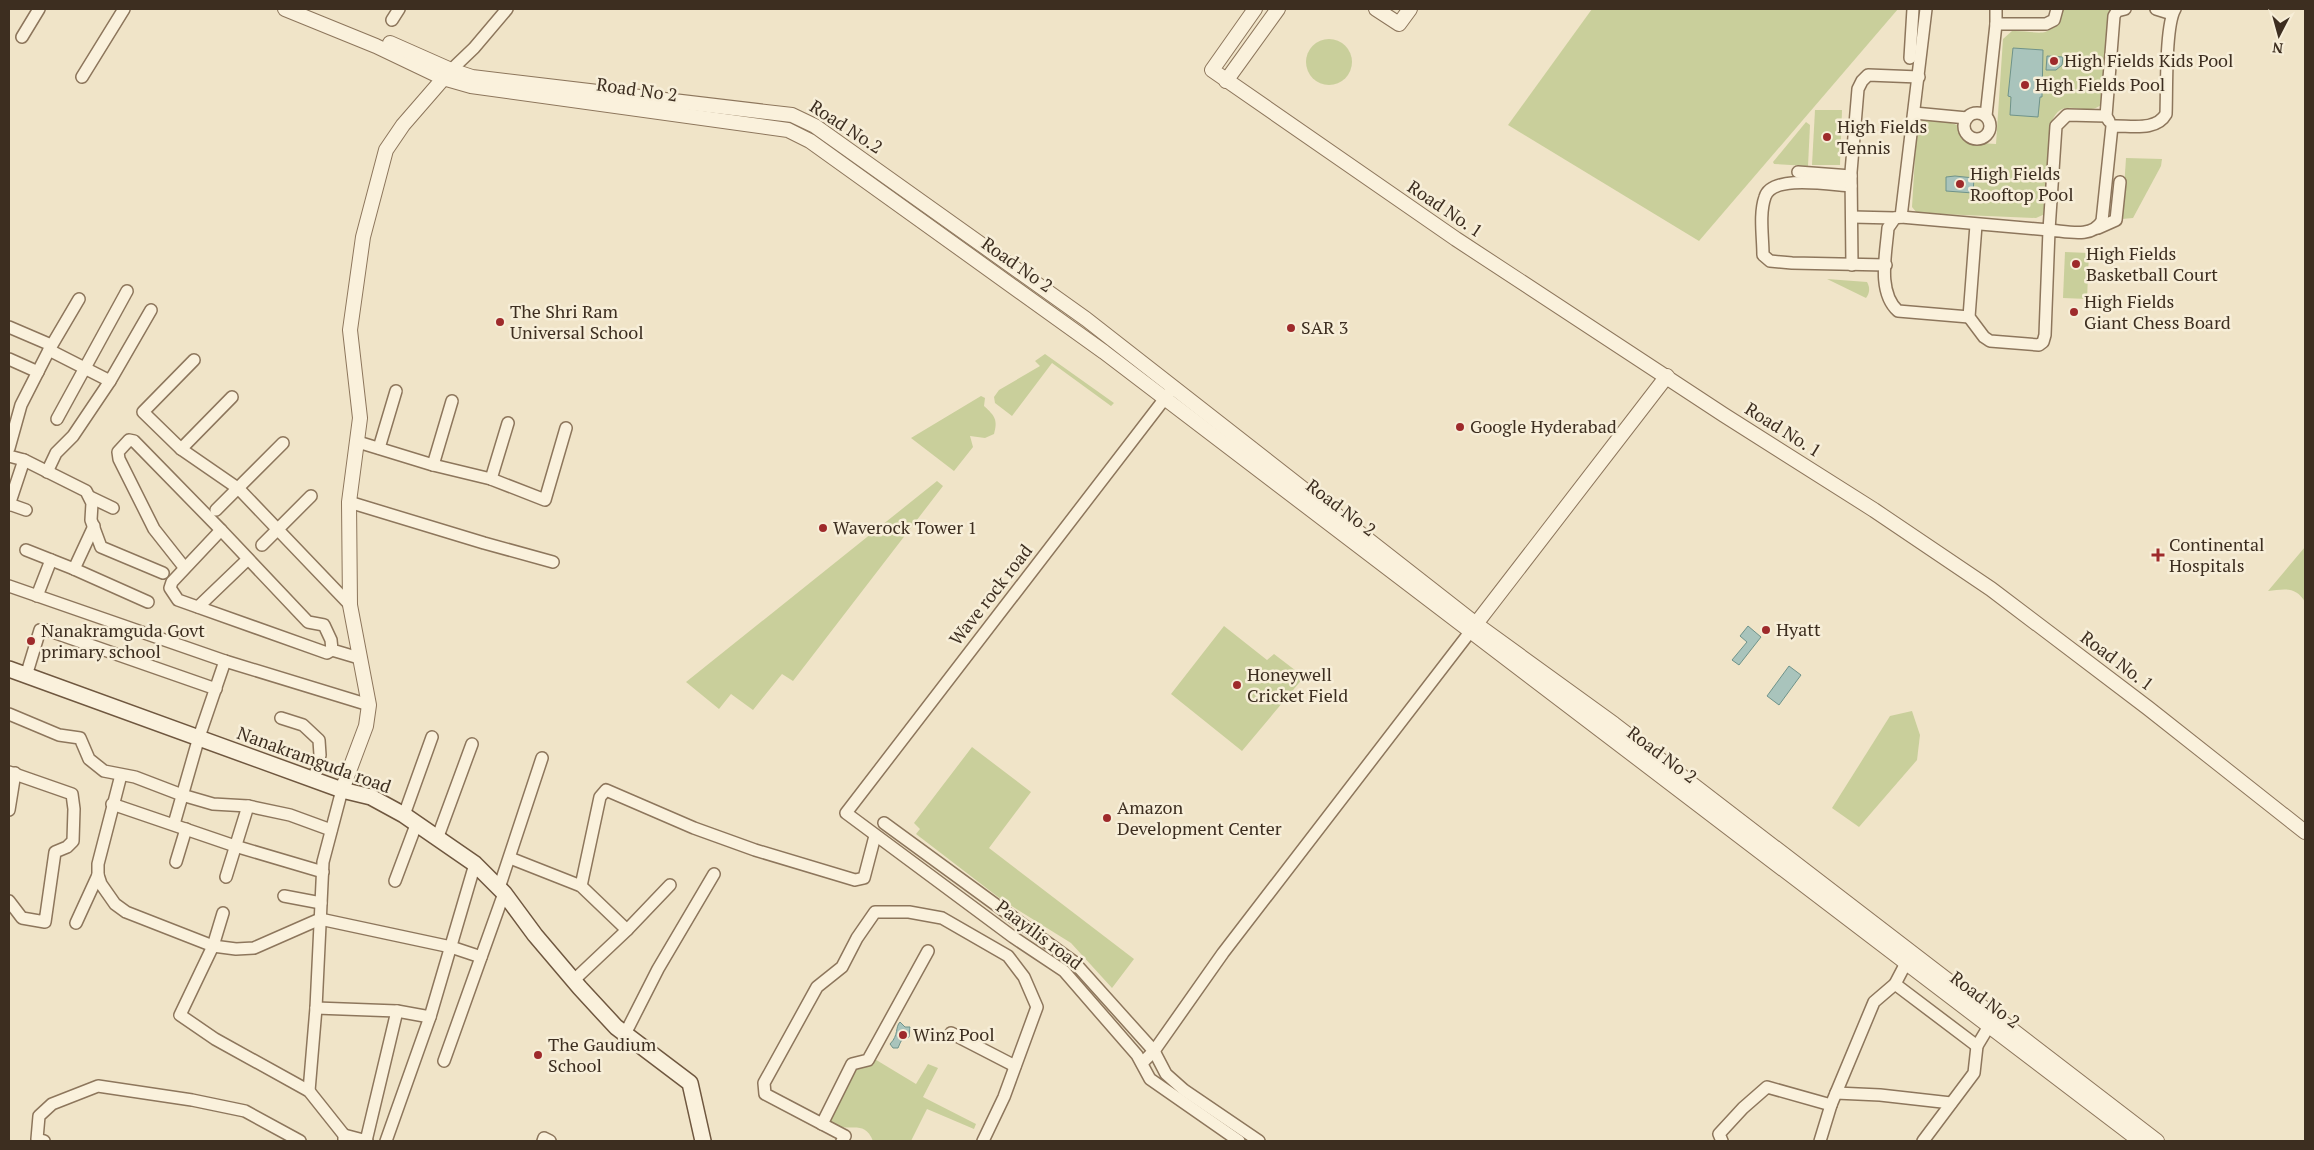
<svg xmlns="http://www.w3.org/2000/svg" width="2314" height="1150" font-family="'PT Serif',serif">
  <rect width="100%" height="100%" fill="#f0e4c8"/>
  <g fill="#c9cf9b">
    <path d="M1592,9H1898L1699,241L1508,125Z"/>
    <path d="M2059,9H2112L2102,104C2086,119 2063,94 2052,121L2045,214L2036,218L1917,213L1912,207L1917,124C1924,117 1952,121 1960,127L1965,142L1996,144L2003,39L2012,31C2038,30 2053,43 2059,9Z"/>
    <circle cx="1329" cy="62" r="23"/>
    <path d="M1815,110H1842L1840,165H1812Z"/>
    <path d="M1806,122L1810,125L1808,166L1774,164L1773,162Z"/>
    <path d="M2126,158L2162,159L2161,166L2133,218L2122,219Z"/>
    <path d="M2065,252L2089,253L2087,299L2063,298Z"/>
    <path d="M1827,279L1867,282C1870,287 1870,293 1866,298Z"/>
    <path d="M1045,354L1114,403L1111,406L1052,363L1012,416L995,403L994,397L999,390L1040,366L1035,361Z"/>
    <path d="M981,396L985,398L984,406C995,416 998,420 994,434L985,438L970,436L973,447L954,471L911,438Z"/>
    <path d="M937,481L943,486L793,681L782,674L753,710L731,694L719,709L686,682Z"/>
    <path d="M2305,547V602C2296,586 2284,589 2268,591Z"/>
    <path d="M1224,626L1267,660L1274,654L1304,677L1242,751L1171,694Z"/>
    <path d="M1912,711L1920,735L1917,760L1859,827L1832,808L1890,716Z"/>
    <path d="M972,747L1031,792L989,848L1134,959L1112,988L1071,943L1002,900L916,834L920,829L914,823Z"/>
    <path d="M873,1058L916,1084L928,1064L938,1068L923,1097L976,1124L974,1129L927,1109L911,1141H873C865,1120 851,1131 838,1126C835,1125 831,1121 828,1119L855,1067Z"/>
  </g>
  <g fill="#a9c4bc" stroke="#6f938a">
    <path d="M2013,48L2043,50L2042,97H2040L2038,117L2010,115L2011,97L2008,96Z"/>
    <path d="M2047,56L2063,57L2062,65L2056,70H2046Z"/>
    <path d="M1955,176L1974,178L1973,193L1946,191V177Z"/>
    <path d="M1748,626L1761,637L1739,665L1732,660L1747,642L1740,636Z"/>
    <path d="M1789,666L1801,675L1779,705L1767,696Z"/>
    <path d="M900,1022L905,1027H910L909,1037L901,1041L898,1048H893L890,1044C899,1035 895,1027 900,1022Z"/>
  </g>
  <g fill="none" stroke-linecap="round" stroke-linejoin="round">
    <defs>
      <g id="minor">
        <path d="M2156,9L2172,14"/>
        <path d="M392,20L399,9"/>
        <path d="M1996,24V9"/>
        <path d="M22,37L39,9"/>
        <path d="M1910,58L1913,9"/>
        <path d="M451,70L474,48L507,9"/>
        <path d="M82,77L124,9"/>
        <circle cx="1977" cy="126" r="13"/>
        <path d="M1914,113L1967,118"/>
        <path d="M1986,116L1996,24H2046L2054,20L2057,9"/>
        <path d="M2109,121L2106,116L2114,16L2117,11L2125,9"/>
        <path d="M1798,172L1851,176"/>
        <path d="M1851,186C1831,185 1772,174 1765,197C1759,214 1763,237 1763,255L1770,261L1792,263L1886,265"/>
        <path d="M1852,217L1895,218"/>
        <path d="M1901,217L1926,9"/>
        <path d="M1976,225L1969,317L1984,337L1990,341L2039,345L2043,342L2045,335L2049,230C2066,231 2092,239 2102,221L2112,126C2129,125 2156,132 2166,114C2167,91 2165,26 2175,9"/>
        <path d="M2098,228L2116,220L2120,182"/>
        <path d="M1852,265L1851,172L1858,89L1862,81L1868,75L1919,77"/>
        <path d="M79,299L49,350L110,381"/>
        <path d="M1969,317L1898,311C1877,292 1886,254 1888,228L1895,218L1901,217L2049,230L2056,126L2067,115L2106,116"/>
        <path d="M9,327L51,345"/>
        <path d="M9,359L38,372"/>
        <path d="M194,360L143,412L181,449L239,489L350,605"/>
        <path d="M1169,393L846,813L1013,937L1064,971L1137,1055L1150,1079L1239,1141"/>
        <path d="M57,419L127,291"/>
        <path d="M358,442L433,465L491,479L545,500L566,428"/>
        <path d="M9,448L21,405L49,350"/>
        <path d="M379,448L396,391"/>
        <path d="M181,449L232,397"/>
        <path d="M9,456L24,460L9,505"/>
        <path d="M24,460L86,491L92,503L91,520L101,547L163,573"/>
        <path d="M433,465L452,401"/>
        <path d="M47,472L56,453L73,436L110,381L151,310"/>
        <path d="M491,479L508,423"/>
        <path d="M90,497L113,508"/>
        <path d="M349,502L484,543L553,562"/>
        <path d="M9,504L26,510"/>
        <path d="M216,510L283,443"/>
        <path d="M262,545L311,496"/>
        <path d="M26,550L74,569L148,602"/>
        <path d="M184,567L154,529L119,459L118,452L129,440L134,441L221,530"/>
        <path d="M74,569L94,526"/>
        <path d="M9,586L225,661L369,705"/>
        <path d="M37,596L51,560"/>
        <path d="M198,607L248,559"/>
        <path d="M332,650L331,640L324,625L308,622L221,530L172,582L170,588L178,600L327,653L332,650L359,658"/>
        <path d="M26,676L40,630H47L216,689"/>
        <path d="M9,714L59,735L80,738L89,759L104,771L135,777L182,795L213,804L248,806L290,815L331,830"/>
        <path d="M281,718L303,725L319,740L320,755L314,780"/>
        <path d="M9,772L72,794L74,809L73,841L67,847L55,852L45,922L22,918L9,901"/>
        <path d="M121,775L98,864V875L101,884L115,904L126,912L213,946L236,949L254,948L320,919L451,947L481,957"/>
        <path d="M112,804L235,846L323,872"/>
        <path d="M9,810L15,773"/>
        <path d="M404,815L432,737"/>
        <path d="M884,823L1074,962L1154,1051L1166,1074L1184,1090L1259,1141"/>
        <path d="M174,824L199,737L225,661"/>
        <path d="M437,839L472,744"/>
        <path d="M510,858L581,886L627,930L574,980"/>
        <path d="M176,862L186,829"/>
        <path d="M226,877L248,806"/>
        <path d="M395,881L416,825"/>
        <path d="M581,886L600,797L606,790L694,828L755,850L855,880L864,878L875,836"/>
        <path d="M499,888L542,758"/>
        <path d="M284,896L321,903"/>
        <path d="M223,913L213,946L180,1015L215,1039L309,1091L344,1135V1141"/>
        <path d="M76,923L98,875"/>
        <path d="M627,930L670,885"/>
        <path d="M1895,984L1977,1046"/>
        <path d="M316,1008L397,1011L430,1017"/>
        <path d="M951,1033L1015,1066"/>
        <path d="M625,1034L658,969L714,874"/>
        <path d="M444,1061L504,893"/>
        <path d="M1142,1063L1154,1051L1223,953L1470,632"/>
        <path d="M309,1091L316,1008L323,862L342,790"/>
        <path d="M1836,1093L1880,1095L1951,1103"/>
        <path d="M822,1124L852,1064L868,1060L928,951"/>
        <path d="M344,1135L367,1141"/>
        <path d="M44,1141L37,1139L39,1116L52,1104L98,1086L192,1100L245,1111L300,1141"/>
        <path d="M366,1141L397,1011"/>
        <path d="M386,1141L430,1017L475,864"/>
        <path d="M543,1141L544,1138L550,1141"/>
        <path d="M842,1141L845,1136L765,1094L764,1083L817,987L842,967L857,938L875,912H909L942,918L1008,956L1024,977L1037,1007L1004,1097L983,1141"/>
        <path d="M1722,1141L1719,1134L1743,1108L1767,1087L1831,1105L1874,1002L1895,984L1906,963"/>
        <path d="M1820,1141L1831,1105"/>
        <path d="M1923,1141L1974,1073L1977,1046L1989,1026"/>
      </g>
      <g id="tertiary">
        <path d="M285,9L376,46L443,78L471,86L788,130L810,141L1104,352L2140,1141"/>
        <path d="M1255,9L1212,70L1456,239L1724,415L1874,510L1991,589L2148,708L2305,832"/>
        <path d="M1376,9L1399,24L1410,9"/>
        <path d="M390,43L451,70L472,77L792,115L815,126L1086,319L1476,624L1614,724L2157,1141"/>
        <path d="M1226,81L1278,9"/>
        <path d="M1472,629L1667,376"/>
        <path d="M342,790L366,726L369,705L350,605L349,502L360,418L350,330L363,237L386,150L403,125L449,72"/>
      </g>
      <path id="secondary" d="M9,669L342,790L371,797L404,815L475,864L504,893L535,935L580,988L616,1027L690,1083L703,1141"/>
    </defs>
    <use href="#minor" stroke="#8d765c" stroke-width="14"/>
    <use href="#tertiary" stroke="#8d765c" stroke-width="16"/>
    <use href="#secondary" stroke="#6f573f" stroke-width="18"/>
    <use href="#minor" stroke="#faf1dc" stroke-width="11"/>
    <use href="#tertiary" stroke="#faf1dc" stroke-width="14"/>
    <use href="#secondary" stroke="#faf1dc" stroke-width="15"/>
  </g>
  <g fill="#9e2a2b" stroke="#f7eed8" stroke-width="2">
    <circle cx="2054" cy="61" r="5"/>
    <circle cx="2025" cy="85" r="5"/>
    <circle cx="1827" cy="137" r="5"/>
    <circle cx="1960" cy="184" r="5"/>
    <circle cx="2076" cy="264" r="5"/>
    <circle cx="2074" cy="312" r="5"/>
    <circle cx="500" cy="322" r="5"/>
    <circle cx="1291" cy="328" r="5"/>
    <circle cx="1460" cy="427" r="5"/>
    <circle cx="823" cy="528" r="5"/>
    <path d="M2155.5 547.5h5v5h5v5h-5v5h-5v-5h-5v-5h5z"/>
    <circle cx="1766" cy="630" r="5"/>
    <circle cx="31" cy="641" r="5"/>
    <circle cx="1237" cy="685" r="5"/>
    <circle cx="1107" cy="818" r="5"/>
    <circle cx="903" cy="1035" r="5"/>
    <circle cx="538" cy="1055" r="5"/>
  </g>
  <g text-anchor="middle" stroke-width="5" stroke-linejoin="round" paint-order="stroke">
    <g font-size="18" fill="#3d2e20" stroke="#f7eed8" text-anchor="start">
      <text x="2064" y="67">High Fields Kids Pool</text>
      <text x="2035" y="91">High Fields Pool</text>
      <text x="1837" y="133">High Fields<tspan x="1837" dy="21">Tennis</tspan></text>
      <text x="1970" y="180">High Fields<tspan x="1970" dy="21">Rooftop Pool</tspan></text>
      <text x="2086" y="260">High Fields<tspan x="2086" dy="21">Basketball Court</tspan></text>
      <text x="2084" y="308">High Fields<tspan x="2084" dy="21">Giant Chess Board</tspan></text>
      <text x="510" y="318">The Shri Ram<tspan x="510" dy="21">Universal School</tspan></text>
      <text x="1301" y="334">SAR 3</text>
      <text x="1470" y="433">Google Hyderabad</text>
      <text x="833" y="534">Waverock Tower 1</text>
      <text x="2169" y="551">Continental<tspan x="2169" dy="21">Hospitals</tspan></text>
      <text x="1776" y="636">Hyatt</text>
      <text x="41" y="637">Nanakramguda Govt<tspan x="41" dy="21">primary school</tspan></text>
      <text x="1247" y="681">Honeywell<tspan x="1247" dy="21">Cricket Field</tspan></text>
      <text x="1117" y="814">Amazon<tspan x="1117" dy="21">Development Center</tspan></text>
      <text x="913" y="1041">Winz Pool</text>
      <text x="548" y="1051">The Gaudium<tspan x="548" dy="21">School</tspan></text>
    </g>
    <g font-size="18" fill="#3d2e20" stroke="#f7eed8">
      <text transform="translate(637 90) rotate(8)" y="6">Road No 2</text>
      <text transform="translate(846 127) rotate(33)" y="6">Road No.2</text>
      <text transform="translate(1445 209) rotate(34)" y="6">Road No. 1</text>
      <text transform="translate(1017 265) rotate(35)" y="6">Road No 2</text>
      <text transform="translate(1783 430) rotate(32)" y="6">Road No. 1</text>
      <text transform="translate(1341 508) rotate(37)" y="6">Road No 2</text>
      <text transform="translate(991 595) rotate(-52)" y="6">Wave rock road</text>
      <text transform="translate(2117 661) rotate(37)" y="6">Road No. 1</text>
      <text transform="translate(1662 755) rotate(37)" y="6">Road No 2</text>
      <text transform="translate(314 760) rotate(20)" y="6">Nanakramguda road</text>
      <text transform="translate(1039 935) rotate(37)" y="6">Paayilis road</text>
      <text transform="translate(1985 1000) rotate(37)" y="6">Road No 2</text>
    </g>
  </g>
  <rect width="2314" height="1150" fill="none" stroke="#3d2e20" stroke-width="20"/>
  <g transform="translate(2279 35) rotate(186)" stroke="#f7eed8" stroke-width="4" paint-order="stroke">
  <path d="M0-4L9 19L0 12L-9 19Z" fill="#3d2e20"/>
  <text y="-8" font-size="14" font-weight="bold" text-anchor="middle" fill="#3d2e20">N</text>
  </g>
</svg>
